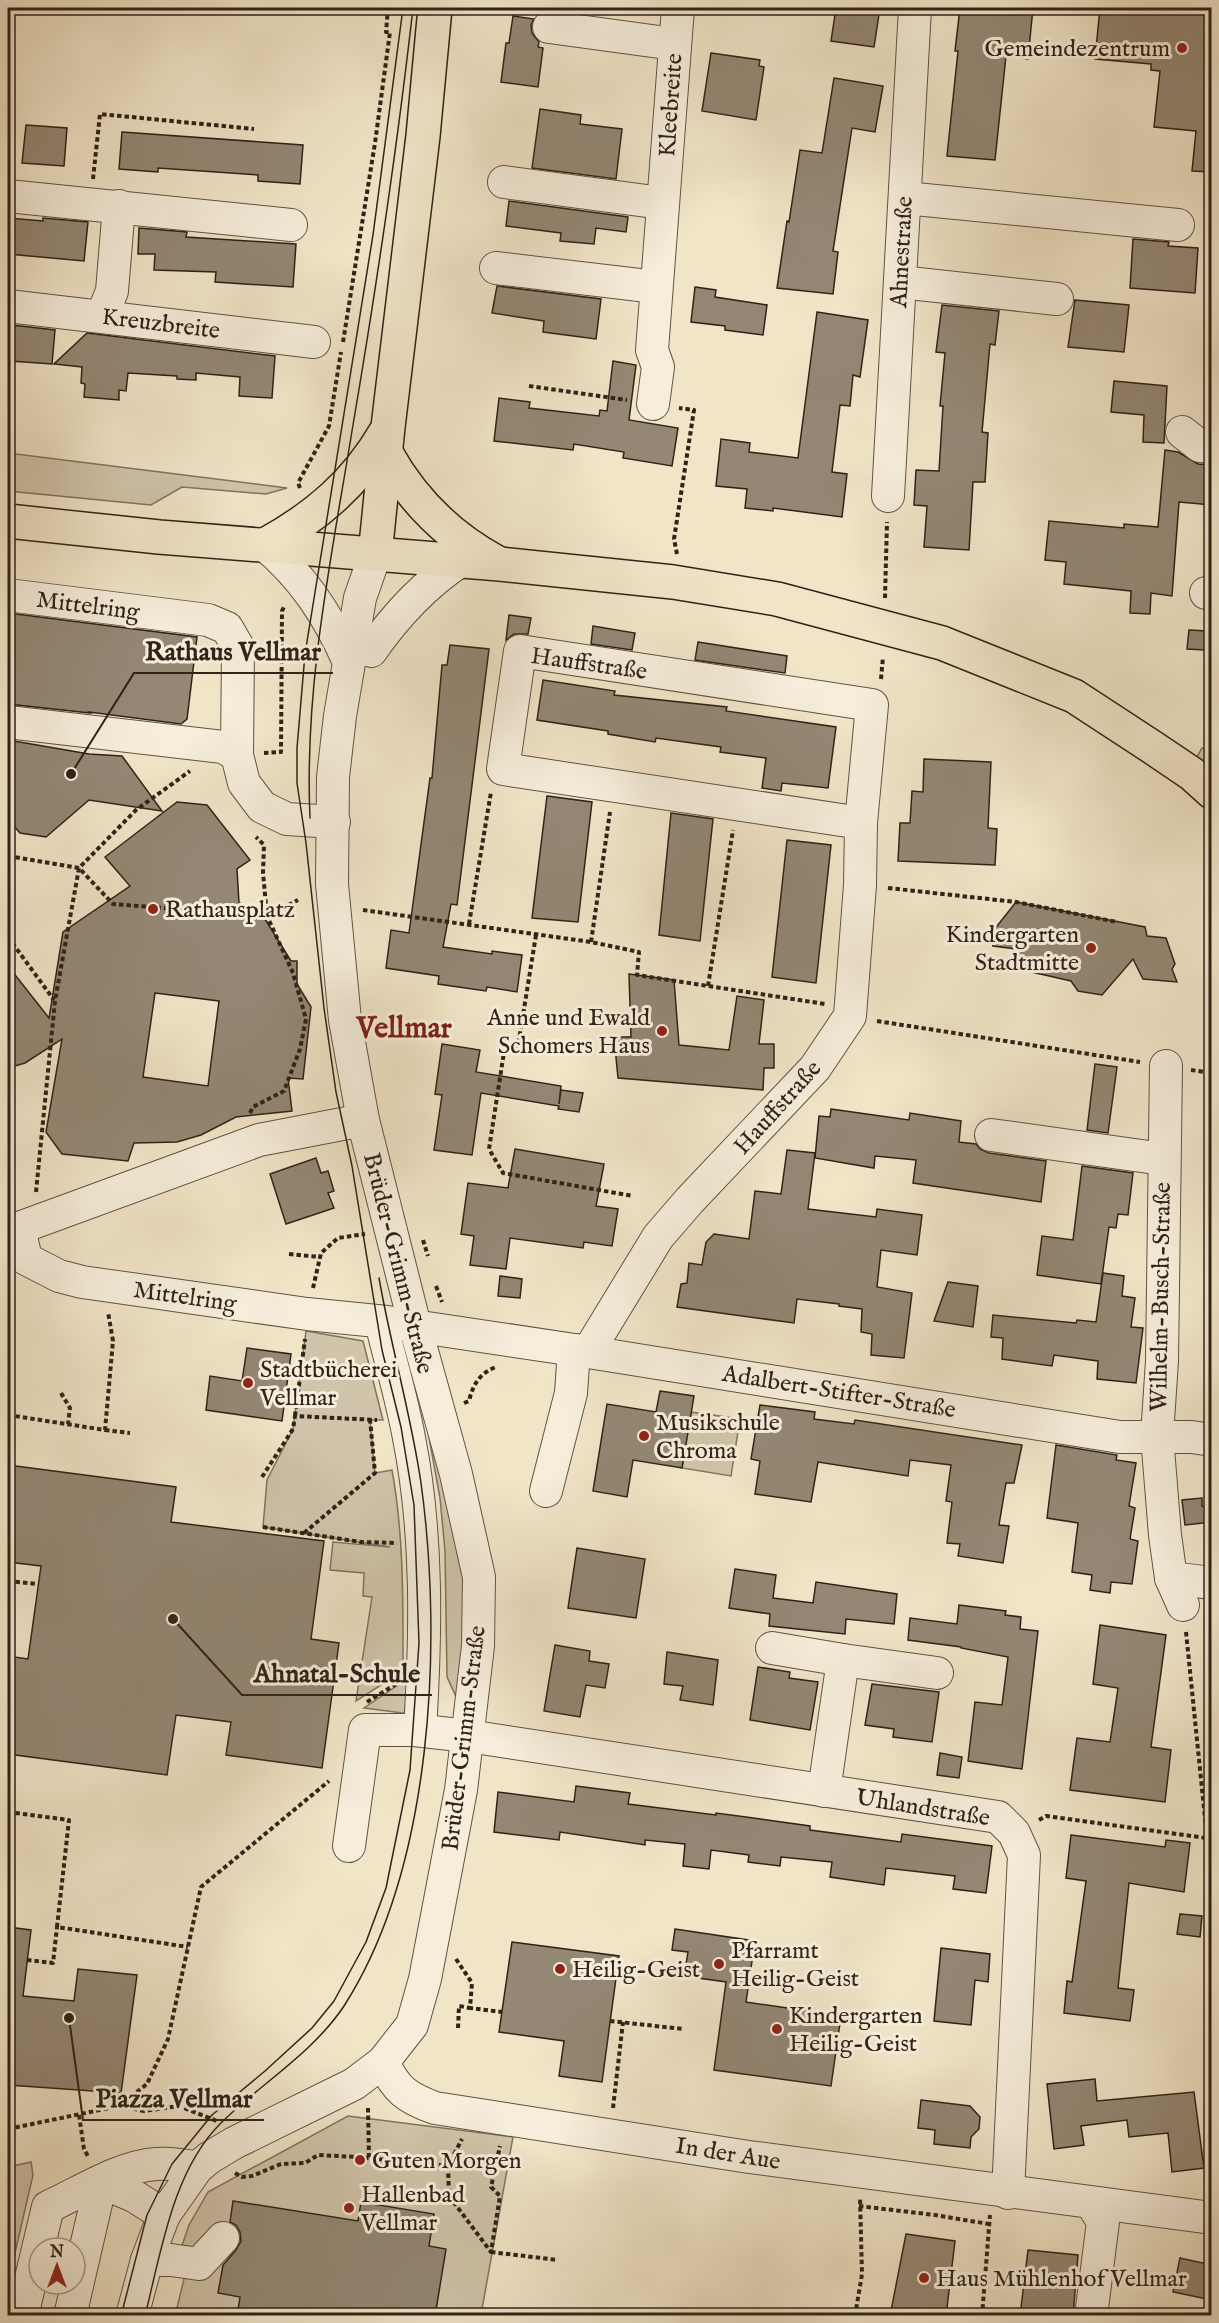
<svg xmlns="http://www.w3.org/2000/svg" width="1219" height="2323" font-family="'IM FELL English',serif">
  <rect width="100%" height="100%" fill="#f1e5c8"/>
  <filter id="stains"><feTurbulence type="fractalNoise" baseFrequency=".00333" numOctaves="4"/><feColorMatrix values="0 0 0 0 .2 0 0 0 0 .09 0 0 0 0 .02 0 0 0 .5 -.17"/></filter>
  <radialGradient id="worn" r=".72"><stop offset=".6" stop-color="#630" stop-opacity="0"/><stop offset="1" stop-color="#630" stop-opacity=".3"/></radialGradient>
  <g fill="#d0c4aa" stroke="#807361" stroke-width="1.5">
    <path d="M8,453L287,488L266,494L182,487L151,505L8,491Z"/>
    <path d="M1202,748L1211,749V809L1183,782Z"/>
    <path d="M306,1331L363,1341L383,1420H370L375,1473L392,1470C404,1536 403,1603 403,1671L356,1701L372,1597L363,1596L364,1573L330,1570L333,1542L390,1547L263,1527L267,1480L293,1429Z"/>
    <path d="M691,1412L740,1419L731,1476L682,1468Z"/>
    <path d="M430,1420L468,1597L459,1703L447,1677L445,1551L440,1498L426,1421Z"/>
    <path d="M401,1683H412L410,1714L364,1708Z"/>
    <path d="M348,2116L513,2137L482,2309L563,2315L175,2316L184,2279L177,2260L189,2225L208,2192Z"/>
    <path d="M31,2162L33,2175L8,2283V2167Z"/>
  </g>
  <g fill="#948774" stroke="#2f2218" stroke-width="1.5" fill-rule="evenodd">
    <path d="M836,8H880L874,47L831,41Z"/>
    <path d="M960,8H1033L1028,59L1006,56L995,160L947,156L958,51H955Z"/>
    <path d="M1100,8H1176L1212,11V172L1192,171L1196,131L1154,127L1160,71L1151,70V64L1095,59Z"/>
    <path d="M513,16L534,19L531,25L532,33L539,42L538,47L543,48L538,87L501,82L506,43H509Z"/>
    <path d="M711,53L760,60L759,66L764,67L756,120L702,111Z"/>
    <path d="M834,78L883,86L875,132L852,128L833,251L838,252L833,294L777,288L787,221L789,222L800,150L822,153Z"/>
    <path d="M540,109L581,115L580,124L622,129L616,179L532,168Z"/>
    <path d="M26,125L67,128L64,166L22,163Z"/>
    <path d="M122,132L303,145L300,184L258,181V175L158,168V172L119,169Z"/>
    <path d="M509,201L628,217L626,232L596,228L594,244L560,241L561,233L506,226Z"/>
    <path d="M8,218L43,221V218L88,222L84,261L8,254Z"/>
    <path d="M139,228L187,232L186,237L296,244L293,287L215,282L216,272L154,270L155,254H138Z"/>
    <path d="M1133,239L1169,242L1168,246L1198,248L1195,293L1130,288Z"/>
    <path d="M497,286L601,299L596,339L543,332L544,321L492,313Z"/>
    <path d="M695,287L716,290L715,297L767,305L763,335L725,330V326L691,322Z"/>
    <path d="M1075,300L1129,305L1124,352L1068,347Z"/>
    <path d="M942,305L999,311L995,345L990,344L982,432L988,433L985,482H973L969,550L924,547L927,506L914,505L916,470L939,471L943,406H940L945,353L936,352Z"/>
    <path d="M817,312L868,320L860,377L853,375L850,406L840,405L832,472L847,474L842,517L773,508V511L745,508L747,489L716,486L721,439L750,443L749,452L798,458Z"/>
    <path d="M12,325L55,330L52,364L10,361Z"/>
    <path d="M87,333L275,356L272,398L239,396L240,377L196,373V380L177,379V376L128,373L126,391L119,390V400L84,397L85,384L81,383L82,367L54,364Z"/>
    <path d="M613,361L636,365L629,420L678,428L672,466L623,458L624,452L574,444L573,450L494,441L499,398L530,402L529,408L599,416L600,410L607,411Z"/>
    <path d="M1114,381L1167,386L1164,443L1143,442L1144,415L1111,412Z"/>
    <path d="M1165,450L1178,452L1198,464L1212,465V505L1179,502L1172,596L1151,593L1150,614L1130,613L1131,591L1064,584L1066,562L1045,560L1049,521L1124,528V524L1158,527Z"/>
    <path d="M8,613L197,637L187,719L181,724L89,712L90,713L8,704Z"/>
    <path d="M509,615L531,618L528,634H514L506,640Z"/>
    <path d="M593,626L635,633L632,650L591,644Z"/>
    <path d="M1189,630L1207,631L1205,650L1187,649Z"/>
    <path d="M698,642L787,656L785,673L695,660Z"/>
    <path d="M450,645L489,649L457,905L451,904L443,947L492,954V951L522,955L517,992L487,987L486,991L438,984L439,976L386,968L391,930L409,933L430,778H432L442,665H447Z"/>
    <path d="M543,680L615,691L614,695L727,707L726,711L836,727L828,788L782,783L781,791L762,788L766,758L720,752L721,747L656,738L655,742L608,734V731L537,720Z"/>
    <path d="M8,740L89,754L122,756L162,811L89,800L46,837L20,833L8,819Z"/>
    <path d="M924,759L991,762L988,828L997,829L995,865L898,861L900,823H910L912,791L923,792Z"/>
    <path d="M547,796L592,802L578,922L532,918Z"/>
    <path d="M177,802L207,805L250,860L237,869L239,903L244,904L243,916L265,919L291,961H297V984L311,1007L303,1079L288,1078L292,1111L236,1117L201,1135L177,1142L134,1143L128,1161L62,1154L46,1132L62,1039L25,1063L8,1068V966L49,1018L63,932L130,886L105,857ZM155,993L219,1001L208,1086L143,1077Z"/>
    <path d="M671,813L713,819L700,941L659,935Z"/>
    <path d="M787,840L831,845L816,983L772,977Z"/>
    <path d="M1016,902L1145,927L1147,936L1166,938L1175,964L1172,969L1177,982L1143,979L1133,959L1102,995L1078,991L1071,981L1023,970L1016,949L993,946L990,935Z"/>
    <path d="M629,974L674,980L679,1045L729,1050L737,996L764,1000L759,1044H774V1068H764L763,1090L618,1078L614,1037H631Z"/>
    <path d="M442,1044L480,1050L476,1072L561,1086L559,1104L561,1090L583,1093L579,1112L558,1109L559,1106L481,1093L472,1155L434,1150L442,1095L435,1094Z"/>
    <path d="M1095,1064L1117,1067L1108,1133L1087,1130Z"/>
    <path d="M831,1109L909,1120L910,1113L961,1121L959,1142L976,1144L980,1149L989,1153L1046,1161L1041,1202L913,1183L916,1160L875,1156L874,1168L815,1158L819,1116L830,1117Z"/>
    <path d="M515,1149L604,1164L596,1206L618,1209L612,1246L584,1242L583,1248L510,1238L506,1269L470,1265L474,1236L461,1234L468,1183L508,1188Z"/>
    <path d="M787,1150L815,1153L808,1209L876,1217L877,1209L922,1215L917,1255L881,1250L877,1287L912,1293L904,1358L871,1355L872,1334L861,1332L862,1309L839,1306V1304L797,1299L794,1323L677,1307L681,1284L687,1283L689,1263L702,1265L706,1242L714,1234L749,1239L755,1191L781,1194Z"/>
    <path d="M316,1158L321,1173L328,1171L334,1191L328,1193L334,1208L286,1224L270,1174Z"/>
    <path d="M1082,1166L1133,1173L1128,1215L1118,1214L1116,1228L1109,1227L1101,1284L1037,1275L1042,1236L1073,1240Z"/>
    <path d="M1103,1273L1124,1276L1122,1296L1135,1298L1131,1327L1143,1328L1136,1383L1097,1379L1098,1361L1054,1355L1052,1366L1002,1359L1003,1338L991,1337L993,1315L1076,1323L1077,1320L1096,1322Z"/>
    <path d="M500,1276L522,1279L520,1298L498,1296Z"/>
    <path d="M948,1282L978,1286L973,1327L934,1321Z"/>
    <path d="M247,1348L291,1354L282,1421L206,1410L210,1376L242,1381Z"/>
    <path d="M660,1391L694,1396L682,1468L633,1460L627,1497L593,1491L607,1404L656,1412Z"/>
    <path d="M760,1405L815,1412L814,1419L854,1424L855,1420L1022,1445L1014,1483H1006L999,1525L1009,1526L1003,1563L958,1556L960,1544L947,1543L952,1502L946,1501L951,1465L910,1460L908,1476L818,1462L811,1502L755,1494L760,1461L751,1459Z"/>
    <path d="M1056,1445L1117,1455L1116,1460L1136,1463L1129,1506L1135,1508L1130,1539L1138,1541L1132,1584L1111,1582L1110,1593L1090,1590L1092,1575L1072,1572L1078,1523L1047,1518Z"/>
    <path d="M8,1465L176,1487L171,1522L324,1541L311,1639L339,1643L322,1768L226,1755L231,1722L176,1715L167,1775L8,1754V1656L28,1659L41,1566L8,1562Z"/>
    <path d="M1202,1498V1506L1212,1507V1522L1185,1525L1182,1500Z"/>
    <path d="M577,1548L645,1559L636,1618L568,1608Z"/>
    <path d="M735,1569L776,1575L773,1598L813,1603L816,1582L897,1594L894,1624L846,1619L845,1634L769,1626L770,1614L729,1608Z"/>
    <path d="M959,1605L1006,1611L1005,1615L1021,1617L1020,1629L1038,1631L1022,1769L968,1761L975,1702L1002,1705L1008,1657L961,1648V1647L908,1640L910,1618L957,1624Z"/>
    <path d="M1100,1625L1166,1635L1151,1747L1171,1750L1165,1802L1070,1790L1077,1738L1110,1742L1118,1688L1093,1684Z"/>
    <path d="M555,1645L590,1651L589,1661L609,1664L605,1688L586,1685L580,1717L544,1711Z"/>
    <path d="M667,1652L718,1660L713,1705L680,1700L683,1686L664,1684Z"/>
    <path d="M758,1667L790,1672L789,1678L818,1682L810,1730L750,1720Z"/>
    <path d="M872,1684L939,1692L932,1742L893,1737L894,1729L865,1725Z"/>
    <path d="M940,1753L962,1757L959,1778L937,1775Z"/>
    <path d="M576,1786L630,1793L628,1804L716,1815V1813L746,1817L810,1826V1830L901,1842L902,1834L992,1846L986,1893L953,1889L955,1876L886,1868L884,1885L830,1877L832,1862L781,1857L780,1866L748,1862L749,1855L711,1850L709,1869L683,1866L685,1844L645,1840V1845L560,1832L559,1840L494,1832L498,1792L574,1802Z"/>
    <path d="M1071,1835L1165,1847L1166,1840L1190,1843L1184,1892L1129,1883L1118,1988L1134,1990L1130,2021L1064,2013L1067,1981L1072,1982L1086,1881L1066,1878Z"/>
    <path d="M1180,1914L1202,1916L1200,1937L1177,1934Z"/>
    <path d="M8,1927L31,1930L23,1996L74,2001L78,1969L137,1975L121,2093L8,2085Z"/>
    <path d="M675,1929L755,1941L746,2002L841,2016L831,2086L714,2070L726,1982L684,1976L688,1952L672,1950Z"/>
    <path d="M512,1942L619,1956L602,2082L559,2076L564,2041L499,2032Z"/>
    <path d="M941,1948L990,1954L988,1982L975,1980L971,2025L934,2021Z"/>
    <path d="M1095,2079L1097,2101L1194,2092L1204,2168L1172,2172L1168,2133L1129,2137L1127,2120L1081,2126L1084,2145L1054,2149L1047,2084Z"/>
    <path d="M921,2100L970,2106L980,2117L979,2129L971,2137L970,2148L934,2144L935,2130L918,2128Z"/>
    <path d="M233,2201L358,2221L361,2202L434,2214L429,2246L446,2249L435,2316H237L240,2297L218,2293L223,2265L236,2250L241,2241L240,2232L236,2225L230,2222Z"/>
    <path d="M906,2234L955,2241L946,2316H890Z"/>
    <path d="M1028,2250L1078,2255L1073,2316H1020Z"/>
    <path d="M1180,2258L1212,2265V2300L1173,2292Z"/>
  </g>
  <g fill="none" stroke-linecap="round" stroke-linejoin="round">
    <defs>
      <g id="minor">
        <path d="M549,27L674,44"/>
        <path d="M504,182L662,203"/>
        <path d="M8,196L291,225"/>
        <path d="M905,198L1178,225"/>
        <path d="M496,268L656,287"/>
        <path d="M900,282L1057,299"/>
        <path d="M8,306L314,342"/>
        <path d="M102,316L112,291L119,206"/>
        <path d="M653,404L658,367L652,350L678,8"/>
        <path d="M1182,432L1200,446L1212,447"/>
        <path d="M888,496L915,8"/>
        <path d="M265,545C303,577 328,615 348,660"/>
        <path d="M1206,593L1212,594"/>
        <path d="M8,595L208,620L227,628L238,647L237,755L244,783L262,807L287,819L334,822"/>
        <path d="M371,651C396,615 424,585 460,561"/>
        <path d="M8,722L223,747L237,755"/>
        <path d="M1166,1066L1162,1361L1157,1436L1165,1535L1171,1578L1183,1605"/>
        <path d="M991,1135L1163,1159"/>
        <path d="M19,1228L26,1259L59,1276L82,1282L307,1314L387,1322L588,1352L1120,1437H1192L1212,1440"/>
        <path d="M8,1230L19,1228L259,1140L363,1120"/>
        <path d="M381,1322C390,1360 402,1399 409,1438C428,1534 426,1633 420,1730"/>
        <path d="M588,1352L658,1237L690,1200L815,1068L850,1016L860,885L861,823L872,705L520,651L503,769L861,823"/>
        <path d="M546,1491L571,1393L574,1350"/>
        <path d="M1171,1578L1212,1583"/>
        <path d="M772,1648L843,1660"/>
        <path d="M824,1791L843,1660L937,1673"/>
        <path d="M349,1846L365,1730H414L468,1736L998,1817L1014,1833L1024,1855L1008,2193"/>
        <path d="M383,2062C396,2090 407,2098 435,2108L749,2157L1212,2218"/>
        <path d="M147,2260H171L199,2264L223,2238"/>
        <path d="M22,2316L48,2207C81,2192 118,2167 156,2164C170,2163 184,2165 197,2168"/>
        <path d="M70,2316L101,2182L134,2196L164,2215"/>
        <path d="M132,2316L147,2260L164,2215L197,2168L209,2158L234,2143L354,2084L383,2062L412,2025L425,1979L461,1790L478,1646L479,1577L456,1474L415,1326L363,1120L345,1020L332,884L333,777L340,716L360,598L375,555"/>
        <path d="M1091,2316L1103,2222L1092,2204"/>
      </g>
      <g id="major">
        <path d="M386,453C412,500 448,536 496,562"/>
        <path d="M8,521L159,537L500,564L673,582L777,599L942,643L1074,696L1152,747L1192,774L1212,792"/>
        <path d="M265,545C316,517 356,483 385,433"/>
        <path d="M375,555L388,427L423,136L435,8"/>
      </g>
    </defs>
    <use href="#minor" stroke="#605344" stroke-width="34"/>
    <use href="#major" stroke="#2f2218" stroke-width="36"/>
    <g stroke="#2f2218" stroke-width="4" stroke-dasharray="4.5 3" stroke-linecap="butt">
      <path d="M93,179L100,114L254,129"/>
      <path d="M343,342L375,143L390,32H386L388,8"/>
      <path d="M529,386L627,400"/>
      <path d="M300,488L298,483L329,426L341,352"/>
      <path d="M677,554L674,539L694,410L679,408"/>
      <path d="M885,598L887,522"/>
      <path d="M881,679L883,657"/>
      <path d="M264,753L281,752L282,611L285,605"/>
      <path d="M8,856L79,868L113,904L267,916L298,900"/>
      <path d="M888,888L1016,902L1117,922"/>
      <path d="M363,910L591,942L639,952L637,975L825,1004"/>
      <path d="M469,924L491,792"/>
      <path d="M536,935L517,1052H504L489,1149L503,1173L633,1196"/>
      <path d="M8,937L54,1000"/>
      <path d="M591,942L610,812"/>
      <path d="M708,986L733,830"/>
      <path d="M877,1021L1140,1062"/>
      <path d="M1191,1070L1212,1073"/>
      <path d="M250,1113L253,1107L284,1091L300,1049L306,1019L293,973L267,916L263,873L264,845L256,837"/>
      <path d="M36,1192L55,1001L79,868L136,810L190,771"/>
      <path d="M423,1240L428,1256"/>
      <path d="M289,1254L320,1257"/>
      <path d="M436,1286L442,1302"/>
      <path d="M313,1288L321,1253L338,1238L365,1234"/>
      <path d="M61,1393L70,1408L68,1424"/>
      <path d="M464,1403L469,1401C473,1384 480,1373 496,1367"/>
      <path d="M8,1415L105,1430L113,1341L108,1312"/>
      <path d="M295,1416L305,1339"/>
      <path d="M105,1430L130,1433"/>
      <path d="M262,1477L293,1429L295,1416L377,1420"/>
      <path d="M263,1527L361,1542L397,1543"/>
      <path d="M304,1533L375,1473L370,1419"/>
      <path d="M8,1581L38,1584"/>
      <path d="M1186,1632L1212,1887"/>
      <path d="M367,1702L396,1684"/>
      <path d="M8,1812L69,1820L57,1927L188,1947"/>
      <path d="M1039,1820L1046,1816L1206,1838"/>
      <path d="M456,1959L472,1983L470,2008L502,2012"/>
      <path d="M27,1960L53,1963L57,1927"/>
      <path d="M610,2021L683,2029"/>
      <path d="M458,2028L459,2006L470,2008"/>
      <path d="M119,2106L147,2084L168,2039L201,1887L329,1781"/>
      <path d="M368,2108L369,2158"/>
      <path d="M613,2108L623,2022"/>
      <path d="M79,2115L84,2149L89,2158"/>
      <path d="M8,2129L119,2106L144,2111L179,2106L217,2121"/>
      <path d="M448,2166L449,2196L491,2252L500,2196L491,2187L500,2146"/>
      <path d="M235,2173L242,2177L252,2176L281,2164L305,2163L318,2155L357,2157L448,2166L462,2139"/>
      <path d="M859,2206L935,2215L989,2224"/>
      <path d="M491,2252L558,2260"/>
      <path d="M560,2316L561,2308"/>
      <path d="M855,2316L862,2274L860,2197"/>
      <path d="M982,2316L990,2215"/>
    </g>
    <use href="#minor" stroke="#f6eedb" stroke-width="32"/>
    <use href="#major" stroke="#f1e5c8" stroke-width="33"/>
    <g stroke="#2f2218" stroke-width="1.5">
      <path d="M310,818C304,687 331,560 352,431C376,290 397,149 413,8"/>
      <path d="M121,2316L147,2215L172,2164L212,2115L265,2071L312,2028L334,2001L366,1942L386,1888L410,1770L419,1643L414,1505L401,1427L382,1350L352,1166L336,1092L324,1008L306,843L297,783V748L305,654L373,235L403,8"/>
      <path d="M145,2316C161,2252 173,2170 221,2123C260,2084 312,2054 344,2006C433,1867 443,1643 421,1483C411,1414 391,1347 379,1278"/>
    </g>
  </g>
  <g fill="#8f2418" stroke="#f6eedb" stroke-width="2">
    <circle cx="1182" cy="48" r="6"/>
    <circle cx="153" cy="909" r="6"/>
    <circle cx="1091" cy="948" r="6"/>
    <circle cx="662" cy="1031" r="6"/>
    <circle cx="248" cy="1383" r="6"/>
    <circle cx="644" cy="1436" r="6"/>
    <circle cx="719" cy="1964" r="6"/>
    <circle cx="560" cy="1969" r="6"/>
    <circle cx="777" cy="2029" r="6"/>
    <circle cx="360" cy="2160" r="6"/>
    <circle cx="349" cy="2208" r="6"/>
    <circle cx="924" cy="2278" r="6"/>
  </g>
  <g text-anchor="middle" stroke-width="6" stroke-linejoin="round" paint-order="stroke">
    <g font-size="24" fill="#2f2218" stroke="#f6eedb" text-anchor="start">
      <text x="1170" y="56" text-anchor="end">Gemeindezentrum</text>
      <text x="165" y="917">Rathausplatz</text>
      <text x="1079" y="942" text-anchor="end">Kindergarten<tspan x="1079" dy="28">Stadtmitte</tspan></text>
      <text x="650" y="1025" text-anchor="end">Anne und Ewald<tspan x="650" dy="28">Schomers Haus</tspan></text>
      <text x="260" y="1377">Stadtbücherei<tspan x="260" dy="28">Vellmar</tspan></text>
      <text x="656" y="1430">Musikschule<tspan x="656" dy="28">Chroma</tspan></text>
      <text x="731" y="1958">Pfarramt<tspan x="731" dy="28">Heilig-Geist</tspan></text>
      <text x="572" y="1977">Heilig-Geist</text>
      <text x="789" y="2023">Kindergarten<tspan x="789" dy="28">Heilig-Geist</tspan></text>
      <text x="372" y="2168">Guten Morgen</text>
      <text x="361" y="2202">Hallenbad<tspan x="361" dy="28">Vellmar</tspan></text>
      <text x="936" y="2286">Haus Mühlenhof Vellmar</text>
    </g>
    <g font-size="24" fill="#2f2218" stroke="#f6eedb">
      <text transform="translate(670 105) rotate(-86)" y="8">Kleebreite</text>
      <text transform="translate(901 252) rotate(-87)" y="8">Ahnestraße</text>
      <text transform="translate(161 323) rotate(7)" y="8">Kreuzbreite</text>
      <text transform="translate(88 605) rotate(7)" y="8">Mittelring</text>
      <text transform="translate(589 663) rotate(8)" y="8">Hauffstraße</text>
      <text transform="translate(777 1107) rotate(-48)" y="8">Hauffstraße</text>
      <text transform="translate(399 1263) rotate(76)" y="8">Brüder-Grimm-Straße</text>
      <text transform="translate(185 1296) rotate(8)" y="8">Mittelring</text>
      <text transform="translate(1160 1297) rotate(-89)" y="8">Wilhelm-Busch-Straße</text>
      <text transform="translate(839 1391) rotate(9)" y="8">Adalbert-Stifter-Straße</text>
      <text transform="translate(463 1738) rotate(-83)" y="8">Brüder-Grimm-Straße</text>
      <text transform="translate(923 1807) rotate(9)" y="8">Uhlandstraße</text>
      <text transform="translate(728 2153) rotate(9)" y="8">In der Aue</text>
    </g>
    <g font-size="30" font-weight="bold" fill="#7a1f14" stroke="#f6eedb">
      <text x="404" y="1037">Vellmar</text>
    </g>
  </g>
  <path fill="none" stroke="#2f2218" stroke-width="2" d="M71 774L134 673H333M173 1619L242 1695H432M69 2018L83 2120H264"/>
  <g fill="#2f2218" stroke="#f6eedb" stroke-width="2">
    <circle cx="71" cy="774" r="6"/>
    <circle cx="173" cy="1619" r="6"/>
    <circle cx="69" cy="2018" r="6"/>
  </g>
  <g font-size="26" text-anchor="middle" font-weight="bold" fill="#2f2218" stroke="#f6eedb" stroke-width="6" stroke-linejoin="round" paint-order="stroke">
    <text x="233" y="660">Rathaus Vellmar</text>
    <text x="337" y="1682">Ahnatal-Schule</text>
    <text x="174" y="2107">Piazza Vellmar</text>
  </g>
  <rect width="1219" height="2323" fill="none" stroke="#f1e5c8" stroke-width="30"/>
  <rect x="9" y="9" width="1201" height="2305" fill="none" stroke="#2f2218" stroke-width="3"/>
  <rect x="15" y="15" width="1189" height="2293" fill="none" stroke="#2f2218" stroke-width="1.5"/>
  <g transform="translate(57 2266)"><circle r="28" fill="#f6eedb" stroke="#a69c8d" stroke-width="1.5"/>
  <path d="M0-4.5L10 22L0 15L-10 22Z" fill="#8f2418"/>
  <text y="-9" font-size="16" font-weight="bold" text-anchor="middle" fill="#2f2218">N</text>
  </g>
  <rect width="100%" height="100%" filter="url(#stains)"/>
  <rect width="100%" height="100%" fill="url(#worn)"/>
</svg>
